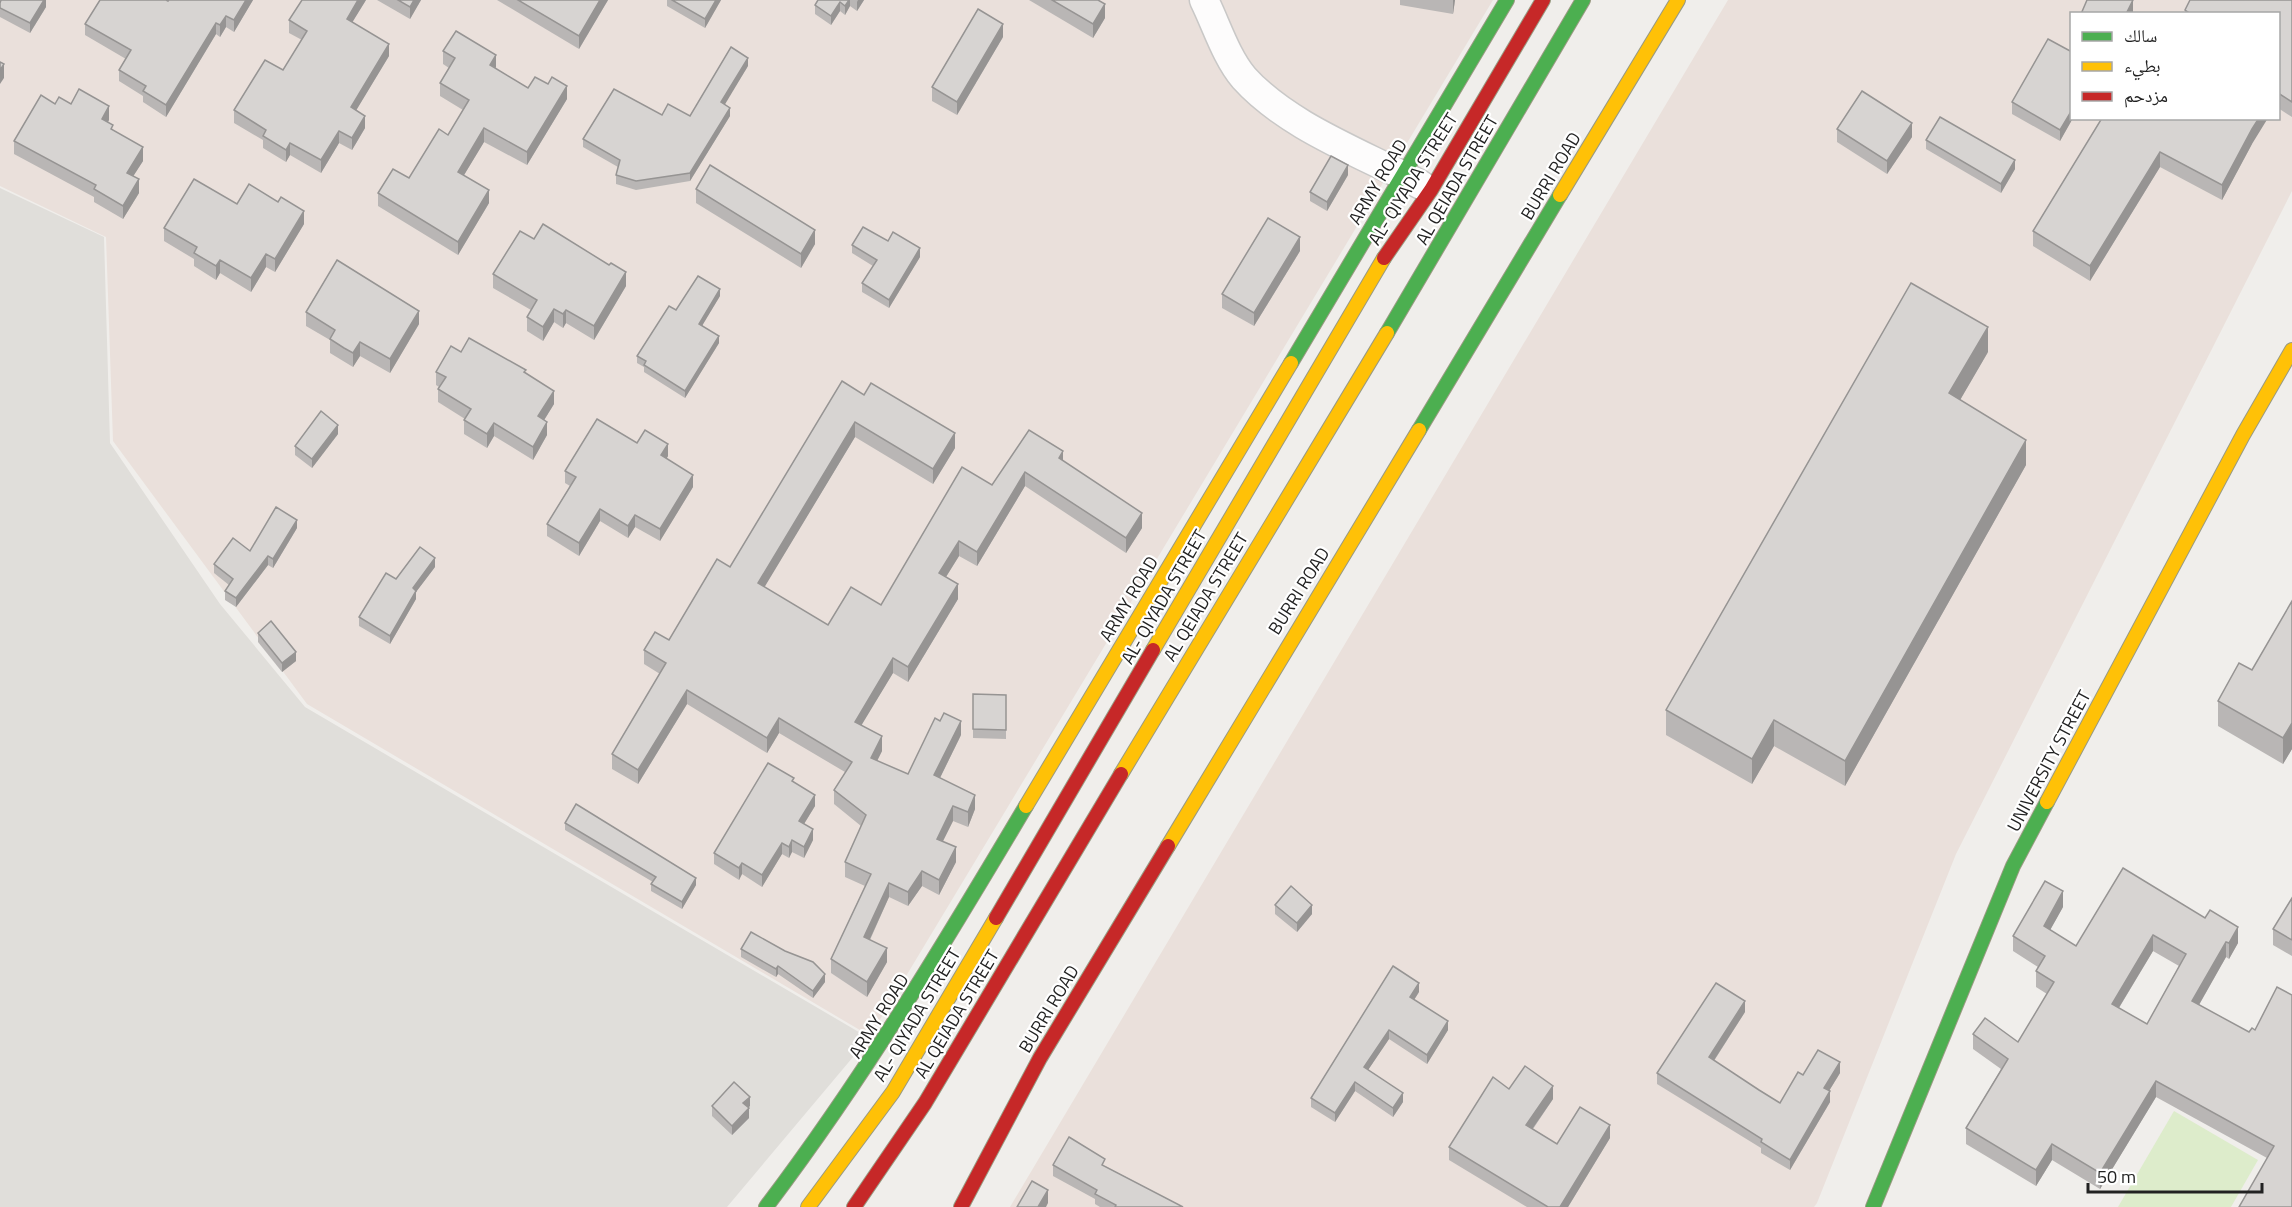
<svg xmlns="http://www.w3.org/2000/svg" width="2292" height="1207" font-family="'Titillium Web','Noto Naskh Arabic',sans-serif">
  <rect width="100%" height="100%" fill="#f0eeeb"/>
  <g fill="#eae0db" fill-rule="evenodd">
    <path d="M0,0H1493L870,1036L307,704L113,441L106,237L0,186Z"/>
    <path d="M1728,0H2292V191L1956,854L1817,1203L1814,1207H1010ZM2072,14H2278V118H2072Z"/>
  </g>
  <path fill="#e0deda" d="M0,188L104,237L110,443L220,604L305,707L869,1038L727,1207H0Z"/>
  <path fill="#ddeccb" d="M2174,1111L2258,1160L2231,1207H2118Z"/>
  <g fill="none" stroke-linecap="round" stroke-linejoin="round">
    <defs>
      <path id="street" d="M1204,0C1216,24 1226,57 1244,78C1288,127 1364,154 1421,185"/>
      <g id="fast">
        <path d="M1387,333L1583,0"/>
        <path d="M1291,363L1507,0"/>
        <path d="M1419,430L1560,195"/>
        <path d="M766,1207C863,1079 944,944 1026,806"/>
        <path d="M1873,1207L2013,866L2047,802"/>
      </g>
      <g id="slow">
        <path d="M1560,195L1678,0"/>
        <path d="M1153,650L1384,258"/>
        <path d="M1121,774L1387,333"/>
        <path d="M2047,802L2243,435L2292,350"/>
        <path d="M1026,806L1291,363"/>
        <path d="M1168,846L1419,430"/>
        <path d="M808,1207L893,1092L996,918"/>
      </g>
      <g id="jam">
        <path d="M1384,258L1431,190L1543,0"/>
        <path d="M996,918L1153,650"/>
        <path d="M854,1207L925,1103L1121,774"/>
        <path d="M961,1207L1040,1058L1168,846"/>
      </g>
    </defs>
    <use href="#street" stroke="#c9c8c7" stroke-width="31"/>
    <use href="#fast" stroke="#999a82" stroke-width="16"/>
    <use href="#slow" stroke="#999a82" stroke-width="16"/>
    <use href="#jam" stroke="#999a82" stroke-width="16"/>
    <use href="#street" stroke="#fdfcfc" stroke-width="28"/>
    <use href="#fast" stroke="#4caf50" stroke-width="14"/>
    <use href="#slow" stroke="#ffc107" stroke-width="14"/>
    <use href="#jam" stroke="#c62828" stroke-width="14"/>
  </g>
  <g fill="#b9b6b5" fill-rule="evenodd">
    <path d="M46,0V7L30,33L0,17V3Z"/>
    <path d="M253,0L234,32L226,27L220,37L216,34L166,117L143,102V96L119,81V70L126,59L85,35V24L168,1Z"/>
    <path d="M366,0L352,22L389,56L356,110L365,128L352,150L339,143L321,173L290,155L286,162L263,148V140L234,123V110L283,70L302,40L289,33V20Z"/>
    <path d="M377,0H421L410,19Z"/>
    <path d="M497,0H608L579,49Z"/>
    <path d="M667,0H721L705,28L667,6Z"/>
    <path d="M818,0H864L857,11L850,6L845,15L840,11L831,25L815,14V5Z"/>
    <path d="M1029,0H1098L1105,18L1093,38Z"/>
    <path d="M1400,0H1455L1453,14L1400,5Z"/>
    <path d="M2292,0V117L2278,108V14H2185V10Z"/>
    <path d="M1003,37L957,115L932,101V87Z"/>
    <path d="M443,51L496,69L528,88L567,99L527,165L484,142L464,175L489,203L458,255L378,206V193L409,178L448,135L463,110L440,96V83L449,68L443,64Z"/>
    <path d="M748,66L724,104L730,116L690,181L636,190L616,184V175L618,167L583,147V139L690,116Z"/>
    <path d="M2012,102L2072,118H2073L2060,141L2012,114Z"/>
    <path d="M55,104H71L109,120L108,122L113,130L143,161L133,176L139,193L123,219L94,202V197L14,154V141Z"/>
    <path d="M2102,118L2252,144L2222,200L2160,167L2090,281L2033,246V231Z"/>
    <path d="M1837,129L1912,137L1887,174L1837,142Z"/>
    <path d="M1926,140L2015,169L2001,193L1926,149Z"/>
    <path d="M1348,175L1327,211L1310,201V192Z"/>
    <path d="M696,189L815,244L801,268L696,203Z"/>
    <path d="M237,204L304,224L275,272L266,267L251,292L220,273L216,280L194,266V259L164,241V228Z"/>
    <path d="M534,239L626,286L594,340L566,323L563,328L554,322L543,341L527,331V317L531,310L493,288V274Z"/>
    <path d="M888,241L920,257L889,308L862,292V283L873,266L852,253V245Z"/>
    <path d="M1300,251L1254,326L1222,308V294Z"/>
    <path d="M720,296L702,325L719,343L685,398L644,372V367L637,363V356L676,310Z"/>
    <path d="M306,312L419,324L390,373L360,356L353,367L330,353V340L306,326Z"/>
    <path d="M461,352L526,373L554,404L544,420L547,435L533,460L494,436L487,448L464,434V420L465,419L438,402V389L439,387L436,385V372Z"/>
    <path d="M1988,352L1960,400L2026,465L1845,786L1774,746L1752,784L1666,735V710Z"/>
    <path d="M864,395L955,448L933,484L855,437L764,587L828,625L881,605L992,485L1029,430L1063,461L1142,528L1126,553L1025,486L977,566L959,556L946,577L958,599L908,682L893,673L861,725L882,751L877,761L908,774L961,735L940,778L975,809L968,827L953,821L943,841L956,862L939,895L922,886L908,906L889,897L870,940L887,962L867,997L831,973V959L865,886L845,877V862L861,826L834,804V790L845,772L779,733L767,753L687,704L638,784L612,769V754L660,674L644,664V650L669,640L730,567Z"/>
    <path d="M338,434L312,468L295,455V446Z"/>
    <path d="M637,443L668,456L666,459L693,487L660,541L635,527L628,538L600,521L579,556L547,536V524L570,486L565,483V471Z"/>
    <path d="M297,528L273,568L268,565L236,607L225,600V591L229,585L214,573V564L250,551Z"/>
    <path d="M435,567L416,592V599L390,644L359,626V617L396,579Z"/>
    <path d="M2292,601V749L2283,764L2218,726V701L2252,670Z"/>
    <path d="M258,633L296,661L282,672L258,642Z"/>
    <path d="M973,694L1006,695V739L973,738Z"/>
    <path d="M794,782L815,806L804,824L813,840L804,858L792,852L789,858L782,854L762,887L742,874L739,880L714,864V853Z"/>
    <path d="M565,823L696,885L682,909L651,891V884L653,882L565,830Z"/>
    <path d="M2123,868L2238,943L2229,959L2226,957L2199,1005L2249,1032L2292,1207L2267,1158L2156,1097L2100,1189L2052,1160L2036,1186L1966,1144V1128L2001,1069L1973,1049V1034L2018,1042L2047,994L2036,987V971L2038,967L2013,951V936L2063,907L2050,930L2076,946ZM2153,951L2179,966L2147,1024L2119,1008Z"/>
    <path d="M2292,898V956L2273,945V929Z"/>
    <path d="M1275,905L1312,914L1297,932L1275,914Z"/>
    <path d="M741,949L825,982L813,998L778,974L776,977L741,957Z"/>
    <path d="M1419,992L1414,1000L1448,1030L1427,1064L1389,1039L1368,1070L1403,1102L1393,1117L1355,1091L1335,1122L1311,1107V1098Z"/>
    <path d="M1745,1012L1714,1061L1780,1103L1803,1075L1840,1073L1829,1091L1830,1102L1790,1170L1761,1153V1148L1657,1084V1073Z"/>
    <path d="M1509,1089L1553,1099L1533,1129L1557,1144L1610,1138L1568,1207H1527L1449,1160V1147Z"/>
    <path d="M712,1106H750L748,1108L749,1118L732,1135L712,1116Z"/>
    <path d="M1053,1165L1105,1166L1183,1207H1100L1095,1204V1199L1053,1176Z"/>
  </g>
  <g fill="#969493">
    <path d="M44,0H46V7L30,33V23Z"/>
    <path d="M246,0H253L234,32V20Z"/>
    <path d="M358,0H366L347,31V19Z"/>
    <path d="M414,0H421L410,19V7Z"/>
    <path d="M600,0H608L579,49V36Z"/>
    <path d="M716,0H721L705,28V19Z"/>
    <path d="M849,0H850V6L845,15V6Z"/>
    <path d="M858,0H864L857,11V2Z"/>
    <path d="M1453,0H1455L1453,14Z"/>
    <path d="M2133,0V12L2132,14H2126Z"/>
    <path d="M840,2V11L831,25V16Z"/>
    <path d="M1105,4V18L1093,38V24Z"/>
    <path d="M226,16V27L220,37V25Z"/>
    <path d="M216,23V34L166,117V105Z"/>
    <path d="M1003,24V37L957,115V102Z"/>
    <path d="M389,44V56L351,119V107Z"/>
    <path d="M496,55V68L490,65Z"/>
    <path d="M748,58V66L721,111V102Z"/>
    <path d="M4,64V78L0,84V70Z"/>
    <path d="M567,86V99L527,165V152Z"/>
    <path d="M109,106V120L102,132V119Z"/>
    <path d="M730,108V116L690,181V173Z"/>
    <path d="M2072,110V118H2073L2060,141V130Z"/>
    <path d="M365,116V128L352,150V138Z"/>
    <path d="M2259,118H2268L2252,144L2222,200V185L2252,129Z"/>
    <path d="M1912,123V137L1887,174V161Z"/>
    <path d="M484,128V142L458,185V172Z"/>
    <path d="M339,131V143L321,173V160Z"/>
    <path d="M290,143V155L286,162V150Z"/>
    <path d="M143,147V161L127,186V173Z"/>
    <path d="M2160,152V167L2090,281V266Z"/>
    <path d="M2015,160V169L2001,193V184Z"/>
    <path d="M1348,165V175L1327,211V202Z"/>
    <path d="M139,179V193L123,219V206Z"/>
    <path d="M489,190V203L458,255V242Z"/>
    <path d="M304,211V224L275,272V259Z"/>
    <path d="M815,230V244L801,268V254Z"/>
    <path d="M1300,237V251L1254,326V313Z"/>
    <path d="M920,248V257L889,308V300Z"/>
    <path d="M266,254V267L251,292V278Z"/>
    <path d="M220,260V273L216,280V266Z"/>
    <path d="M626,272V286L594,340V326Z"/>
    <path d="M720,289V296L699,331V324Z"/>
    <path d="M554,309V322L543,341V327Z"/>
    <path d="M566,310V323L563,328V314Z"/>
    <path d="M419,311V324L390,373V359Z"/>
    <path d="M1988,327V352L1949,419V393Z"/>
    <path d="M719,336V343L685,398V391Z"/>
    <path d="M360,342V356L353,367V353Z"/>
    <path d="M554,391V404L538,430V416Z"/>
    <path d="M547,422V435L533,460V447Z"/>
    <path d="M855,422V437L758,598V583Z"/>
    <path d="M494,423V436L487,448V434Z"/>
    <path d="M338,425V434L312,468V459Z"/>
    <path d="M955,433V448L933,484V469Z"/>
    <path d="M2026,440V465L1845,786V761Z"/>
    <path d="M668,444V456L661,468V455Z"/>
    <path d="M1063,451V466L1059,458Z"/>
    <path d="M1025,472V486L977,566V552Z"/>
    <path d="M693,475V487L660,541V529Z"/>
    <path d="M600,509V521L579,556V543Z"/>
    <path d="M1142,513V528L1126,553V538Z"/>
    <path d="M635,515V527L628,538V526Z"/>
    <path d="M297,520V528L273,568V559Z"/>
    <path d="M959,541V556L939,588V573Z"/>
    <path d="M268,556V565L236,607V598Z"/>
    <path d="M435,558V567L416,592V599L390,644V636L413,588Z"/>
    <path d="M958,584V599L908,682V667Z"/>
    <path d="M296,652V661L282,672V663Z"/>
    <path d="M893,658V673L855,736V722Z"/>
    <path d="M687,690V704L638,784V770Z"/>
    <path d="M779,718V733L767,753V738Z"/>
    <path d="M1774,720V746L1752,784V759Z"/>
    <path d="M961,721V735L934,790V775Z"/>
    <path d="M2292,723V749L2283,764V738Z"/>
    <path d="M882,736V751L871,773V758Z"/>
    <path d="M815,795V806L799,832V821Z"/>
    <path d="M975,795V809L968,827V812Z"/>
    <path d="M953,806V821L937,853V839Z"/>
    <path d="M813,829V840L804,858V847Z"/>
    <path d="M792,840V852L789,858V847Z"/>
    <path d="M782,843V854L762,887V875Z"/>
    <path d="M956,847V862L939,895V880Z"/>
    <path d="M742,863V874L739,880V868Z"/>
    <path d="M922,871V886L908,906V892Z"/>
    <path d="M696,878V885L682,909V902Z"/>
    <path d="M889,883V897L864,952V937Z"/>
    <path d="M2063,891V907L2044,941V926Z"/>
    <path d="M1312,905V914L1297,932V923Z"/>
    <path d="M2238,927V943L2229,959V943Z"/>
    <path d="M2153,935V951L2112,1019V1004Z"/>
    <path d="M2226,942V957L2192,1017V1001Z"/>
    <path d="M887,948V962L867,997V982Z"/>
    <path d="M778,966V974L776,977V969Z"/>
    <path d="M825,974V982L813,998V991Z"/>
    <path d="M1419,983V992L1410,1006V997Z"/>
    <path d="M1745,1001V1012L1709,1068V1057Z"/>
    <path d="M1448,1021V1030L1427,1064V1055Z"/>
    <path d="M1389,1030V1039L1364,1076V1067Z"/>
    <path d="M1840,1062V1073L1824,1099V1088Z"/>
    <path d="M2156,1081V1097L2100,1189V1173Z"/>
    <path d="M1355,1082V1091L1335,1122V1113Z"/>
    <path d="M1553,1086V1099L1526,1138V1125Z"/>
    <path d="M1830,1091V1102L1790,1170V1160Z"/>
    <path d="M1403,1093V1102L1393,1117V1108Z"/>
    <path d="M750,1097V1106L743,1112V1103Z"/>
    <path d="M749,1108V1118L732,1135V1126Z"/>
    <path d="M1610,1125V1138L1568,1207H1560Z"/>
    <path d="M2052,1144V1160L2036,1186V1170Z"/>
    <path d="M1048,1190V1203L1046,1207H1038Z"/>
  </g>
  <g fill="#d7d4d2" stroke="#969493" stroke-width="1.5" fill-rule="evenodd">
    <path d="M1,0H44L30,23L0,8V3Z"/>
    <path d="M100,0H166L168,1L169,0H246L234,20L226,16L220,25L216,23L166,105L143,91L146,86L119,70L131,50L85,24Z"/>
    <path d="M302,0H358L347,19L389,44L351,107L365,116L352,138L339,131L321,160L290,143L286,150L263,136L266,130L234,110L265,60L283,70L307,31L289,20Z"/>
    <path d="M398,0H414L410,7Z"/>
    <path d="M518,0H600L579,36Z"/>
    <path d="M672,0H716L705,19Z"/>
    <path d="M818,0H849L845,6L840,2L831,16L815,5Z"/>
    <path d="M1052,0H1098L1105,4L1093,24Z"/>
    <path d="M2087,0H2133L2126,14H2081Z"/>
    <path d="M2190,0H2292V102L2278,93V14H2191L2185,10Z"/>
    <path d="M978,9L1003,24L957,102L932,87Z"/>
    <path d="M456,31L496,55L490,65L528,88L535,77L548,84L552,77L567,86L527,152L484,128L458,172L489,190L458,242L378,193L393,169L409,178L439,129L448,135L469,100L440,83L455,58L443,51Z"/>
    <path d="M2048,39L2072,52V110L2060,130L2012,102Z"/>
    <path d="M731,47L748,58L721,102L730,108L690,173L636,181L616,175L620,160L583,139L614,89L662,115L668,104L690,116Z"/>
    <path d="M0,62L4,64L0,70Z"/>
    <path d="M79,89L109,106L102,119L113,125L111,129L143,147L127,173L139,179L123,206L94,189L96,185L14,141L41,95L55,104L59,97L71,104Z"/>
    <path d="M1862,91L1912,123L1887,161L1837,129Z"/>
    <path d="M1940,117L2015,160L2001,184L1926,140Z"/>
    <path d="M2102,118H2259L2252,129L2222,185L2160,152L2090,266L2033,231Z"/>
    <path d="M1331,156L1348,165L1327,202L1310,192Z"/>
    <path d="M710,165L815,230L801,254L696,189Z"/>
    <path d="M194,179L237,204L249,184L278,202L281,197L304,211L275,259L266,254L251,278L220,260L216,266L194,253L197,247L164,228Z"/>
    <path d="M1268,218L1300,237L1254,313L1222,294Z"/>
    <path d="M543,224L609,265L611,263L626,272L594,326L566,310L563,314L554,309L543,327L527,317L537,300L493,274L520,231L534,239Z"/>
    <path d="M863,227L888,241L893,232L920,248L889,300L862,283L877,260L852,245Z"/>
    <path d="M337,260L419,311L390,359L360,342L353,353L344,348L330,339L335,330L306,312Z"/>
    <path d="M698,276L720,289L699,324L719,336L685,391L644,365L646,361L637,356L669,306L676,310Z"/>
    <path d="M1911,283L1988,327L1949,393L2026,440L1845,761L1774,720L1752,759L1666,710Z"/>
    <path d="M469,338L526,370L524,372L554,391L538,416L547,422L533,447L494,423L487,434L464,420L471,409L438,389L446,377L436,372L451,346L461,352Z"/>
    <path d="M842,381L864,395L871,383L955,433L933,469L855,422L758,583L828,625L851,587L881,605L962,467L992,485L1029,430L1063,451L1059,458L1142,513L1126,538L1025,472L977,552L959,541L939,573L958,584L908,667L893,658L855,722L882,736L871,758L908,774L935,718L940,721L944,713L961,721L934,775L975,795L968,812L953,806L937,839L956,847L939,880L922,871L908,892L889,883L864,937L887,948L867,982L831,959L871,874L845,862L866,815L834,790L852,762L779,718L767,738L687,690L638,770L612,754L666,663L644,650L655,632L669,640L717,559L730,567Z"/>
    <path d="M321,411L338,425L312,459L295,446Z"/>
    <path d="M597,419L637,443L645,430L668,444L661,455L693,475L660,529L635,515L628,526L600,509L579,543L547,524L576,477L565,471Z"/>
    <path d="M276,507L297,520L273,559L268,556L236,598L225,591L233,579L214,564L233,538L250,551Z"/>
    <path d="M420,547L435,558L413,588L416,591L390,636L359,617L386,573L396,579Z"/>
    <path d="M2292,601V723L2283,738L2218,701L2239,663L2252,670Z"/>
    <path d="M271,621L296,652L282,663L258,633Z"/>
    <path d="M973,694L1006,695V730L973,729Z"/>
    <path d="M768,763L794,778L792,781L815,795L799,821L813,829L804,847L792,840L789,847L782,843L762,875L742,863L739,868L714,853Z"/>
    <path d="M576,804L696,878L682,902L651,884L656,877L565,823Z"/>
    <path d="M2123,868L2205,918L2210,910L2238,927L2229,943L2226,942L2192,1001L2249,1032L2252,1028L2255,1030L2277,987L2292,995V1207H2239L2274,1146L2156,1081L2100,1173L2052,1144L2036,1170L1966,1128L2008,1059L1973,1034L1985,1018L2018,1042L2054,982L2036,971L2045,956L2013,936L2045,881L2063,891L2044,926L2076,946ZM2153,935L2186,954L2147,1024L2112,1004Z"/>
    <path d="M1291,886L1312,905L1297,923L1275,905Z"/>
    <path d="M2292,898V940L2273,929Z"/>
    <path d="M751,932L785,951L813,962L825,974L813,991L778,966L776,969L741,949Z"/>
    <path d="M1393,966L1419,983L1410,997L1448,1021L1427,1055L1389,1030L1364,1067L1403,1093L1393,1108L1355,1082L1335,1113L1311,1098Z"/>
    <path d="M1716,983L1745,1001L1709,1057L1759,1090L1780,1103L1798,1072L1803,1075L1818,1050L1840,1062L1824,1088L1830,1091L1790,1160L1761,1142L1762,1139L1657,1073Z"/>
    <path d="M1525,1066L1553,1086L1526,1125L1557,1144L1580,1107L1610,1125L1560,1207H1548L1449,1147L1493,1077L1509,1089Z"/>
    <path d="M734,1082L750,1097L743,1103L749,1108L732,1126L712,1106Z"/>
    <path d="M1069,1137L1105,1159L1102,1165L1183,1207H1115L1116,1205L1095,1194L1097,1190L1053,1165Z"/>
    <path d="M1032,1181L1048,1190L1038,1207H1017Z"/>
  </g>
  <g text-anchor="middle" stroke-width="4.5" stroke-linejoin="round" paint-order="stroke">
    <g font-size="18" fill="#222" stroke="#fff">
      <text transform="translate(1551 176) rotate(-59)" y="6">BURRI ROAD</text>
      <text transform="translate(1413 179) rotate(-58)" y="6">AL- QIYADA STREET</text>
      <text transform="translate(1457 180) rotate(-60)" y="6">AL QEIADA STREET</text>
      <text transform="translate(1378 182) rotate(-59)" y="6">ARMY ROAD</text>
      <text transform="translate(1299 591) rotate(-58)" y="6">BURRI ROAD</text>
      <text transform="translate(1164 597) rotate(-60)" y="6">AL- QIYADA STREET</text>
      <text transform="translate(1206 597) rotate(-59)" y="6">AL QEIADA STREET</text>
      <text transform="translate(1129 599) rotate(-59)" y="6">ARMY ROAD</text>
      <text transform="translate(2049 761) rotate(-62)" y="6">UNIVERSITY STREET</text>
      <text transform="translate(1049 1009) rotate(-59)" y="6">BURRI ROAD</text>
      <text transform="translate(957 1014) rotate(-59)" y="6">AL QEIADA STREET</text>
      <text transform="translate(917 1015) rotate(-59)" y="6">AL- QIYADA STREET</text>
      <text transform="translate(879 1016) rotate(-58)" y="6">ARMY ROAD</text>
    </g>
  </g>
  <rect x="2070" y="12" width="210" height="108" fill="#ffffff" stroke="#a7a7a7" stroke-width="1.5"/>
  <rect x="2082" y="32" width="30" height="9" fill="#4caf50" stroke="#a7a7a7" stroke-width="1.5"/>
  <text x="2124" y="42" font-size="18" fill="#222222">سالك</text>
  <rect x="2082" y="62" width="30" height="9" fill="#ffc107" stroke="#a7a7a7" stroke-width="1.5"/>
  <text x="2124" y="72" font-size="18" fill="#222222">بطيء</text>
  <rect x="2082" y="92" width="30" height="9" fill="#c62828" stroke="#a7a7a7" stroke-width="1.5"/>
  <text x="2124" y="102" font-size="18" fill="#222222">مزدحم</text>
  <path d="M2088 1183v9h174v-9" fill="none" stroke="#222222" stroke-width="3"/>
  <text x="2097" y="1183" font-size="18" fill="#222222" stroke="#ffffff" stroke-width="4.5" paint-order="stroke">50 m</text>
</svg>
